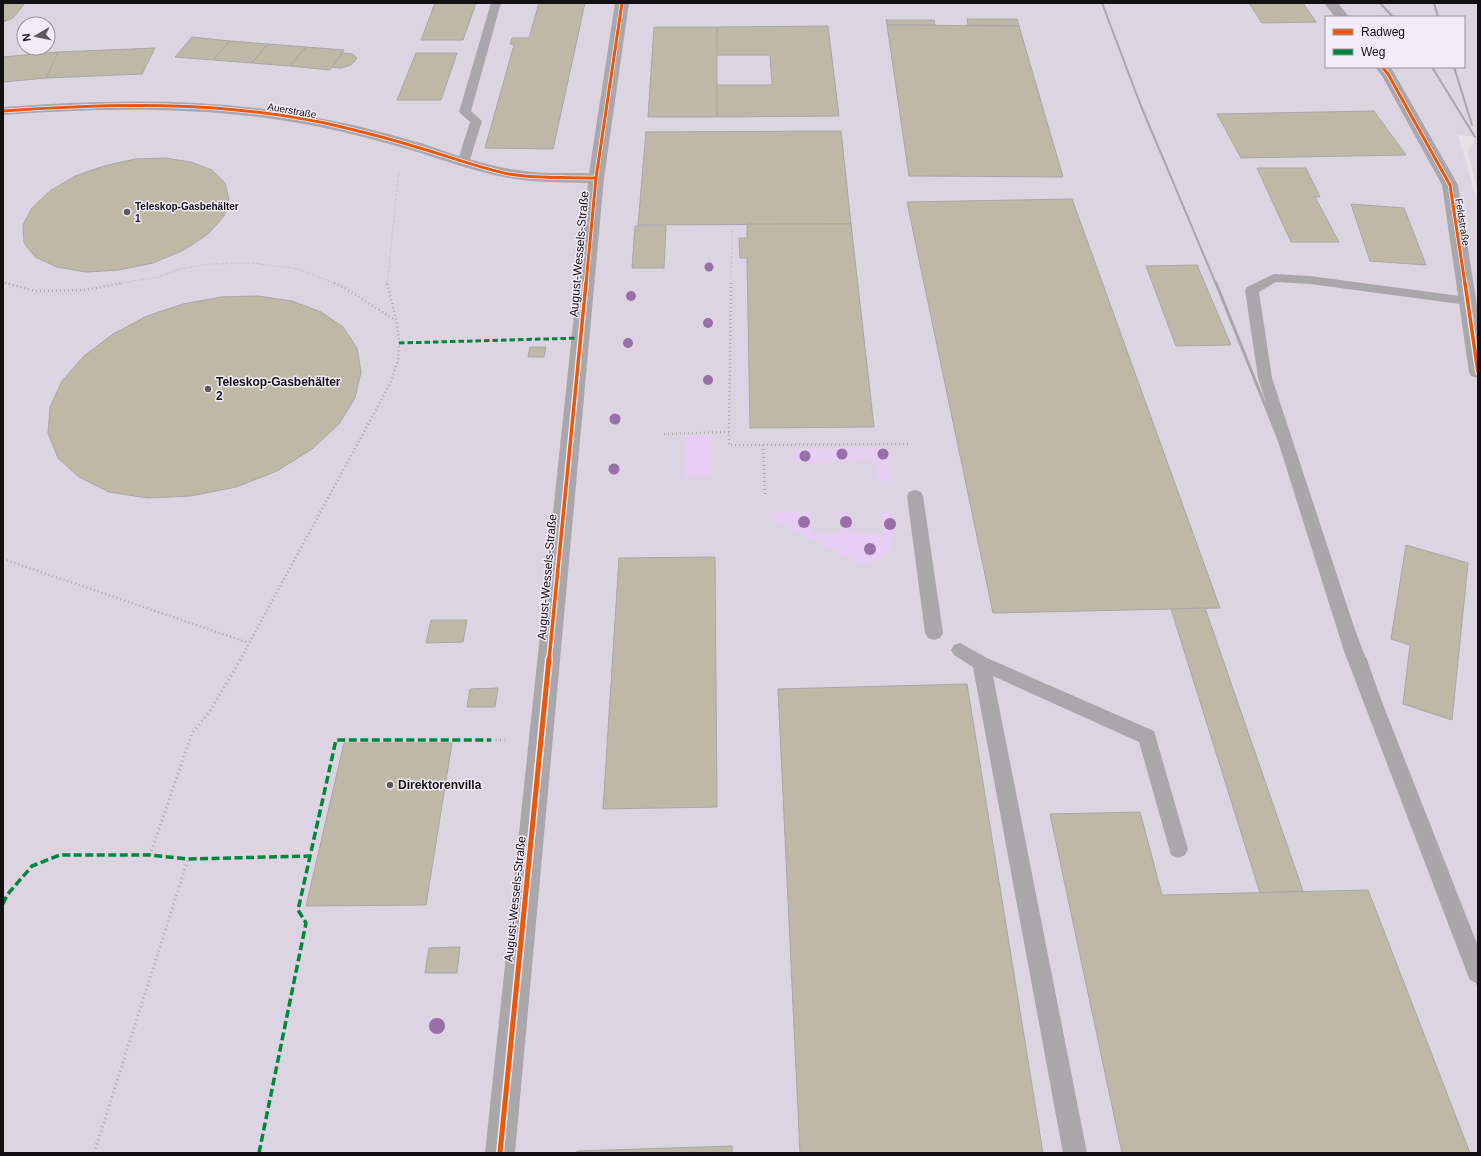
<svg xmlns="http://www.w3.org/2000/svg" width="1481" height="1156" font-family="Helvetica,sans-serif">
  <rect width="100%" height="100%" fill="#e5e1e7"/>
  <path fill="#ddd4e1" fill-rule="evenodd" d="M3,3H1478V193L1468,153L1475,137L1458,135L1478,204V1153H3ZM1326,17H1464V67H1326ZM24,24H48V48H24Z"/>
  <g fill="#e7cff3">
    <rect x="685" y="435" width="27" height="42"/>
    <path d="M886,448L890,481H879L876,461L794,462L793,449Z"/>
    <path d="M881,511L894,513L896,534L889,550L879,559L868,564L856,561L779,522L774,516L775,512H810L811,534L842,533L839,512H848L850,533H883Z"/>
  </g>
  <g fill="#c0b8a7" stroke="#a8a6a7">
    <path d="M3,3H25L13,18L3,22Z"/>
    <path d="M435,3H476L463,40H421Z"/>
    <path d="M539,3H585L553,149L485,148L514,45L510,44L512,38H529Z"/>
    <path d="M1249,3H1303L1316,22L1262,23Z"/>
    <path d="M967,19H1017L1019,26L968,25Z"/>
    <path d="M886,20H934L935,25H887Z"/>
    <path d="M887,25L1019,26L1063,177L909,176Z"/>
    <path d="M828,26L839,116L717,117V85H772L770,55H717V27Z"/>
    <path d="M654,27H717V117H648Z"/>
    <path d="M192,37L230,41L213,60L175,57Z"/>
    <path d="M230,41L268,44L252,63L213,60Z"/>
    <path d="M268,44L306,47L290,66L252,63Z"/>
    <path d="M306,47L344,50L330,70L290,66Z"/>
    <path d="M155,48L142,74L46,78L58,52Z"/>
    <path d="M58,52L46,78L3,82V57Z"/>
    <path d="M343,53L353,54L357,58L351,65L341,68L332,67Z"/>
    <path d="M416,53H457L441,100H397Z"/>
    <path d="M1374,111L1406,155L1241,158L1217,114Z"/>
    <path d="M841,131L851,224L638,225L646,132Z"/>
    <path d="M165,158L191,162L212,170L225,183L229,199L224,216L208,234L184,250L153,263L119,270L86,272L57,267L35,257L24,243L23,225L32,208L50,191L75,176L104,166L135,159Z"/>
    <path d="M1257,168H1306L1320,197H1315L1339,242H1291Z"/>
    <path d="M1072,199L1220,608L993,613L907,202Z"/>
    <path d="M1351,204L1404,208L1426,265L1370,261Z"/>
    <path d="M747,224H851L874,427L750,428L747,258H740L739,238H747Z"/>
    <path d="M635,226H666L664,268H632Z"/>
    <path d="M1197,265L1231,345L1176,346L1146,266Z"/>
    <path d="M258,296L292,301L321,312L343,327L357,348L361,372L355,398L339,424L312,449L277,471L236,487L191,496L148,498L109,492L79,477L58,458L48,433L50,407L62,381L84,356L113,334L147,316L183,304L221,297Z"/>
    <path d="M530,347H546L544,357H528Z"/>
    <path d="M1406,545L1468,563L1452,720L1403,704L1410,645L1391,639Z"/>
    <path d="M715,557L717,807L603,809L619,558Z"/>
    <path d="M1205,608L1303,891L1260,893L1171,609Z"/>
    <path d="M431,620H467L463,642L426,643Z"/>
    <path d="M967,684L1043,1153H800L778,689Z"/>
    <path d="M498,688L495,707H467L470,689Z"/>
    <path d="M344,743H452L426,905L306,906Z"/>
    <path d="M1140,812L1162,895L1368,890L1470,1153H1122L1050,814Z"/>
    <path d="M460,947L457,973H425L429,948Z"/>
    <path d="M732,1146V1153H576L577,1151Z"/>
  </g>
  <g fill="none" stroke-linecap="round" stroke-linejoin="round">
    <g stroke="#acaaac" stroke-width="1.5" stroke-dasharray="0.5 2" stroke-linecap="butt">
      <path d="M3,252V257"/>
      <path d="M3,283L9,284"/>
      <path d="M116,284L158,277L179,269L209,264L252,263L298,269L337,284"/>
      <path d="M387,284L399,170"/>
      <path d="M731,284L732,230"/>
    </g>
    <g stroke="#acaaac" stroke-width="2.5" stroke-dasharray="1 3" stroke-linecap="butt">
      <path d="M5,283L36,291L85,290L122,283"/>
      <path d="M334,283L343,287L395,320"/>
      <path d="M729,432L731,283"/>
      <path d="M664,434L729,432V445L908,444"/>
      <path d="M763,445L765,496"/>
      <path d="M3,559L249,643"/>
      <path d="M240,660L390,384L398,360L399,342L397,323L387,283"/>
    </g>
    <g stroke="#acaaac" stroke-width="3" stroke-dasharray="1 3.5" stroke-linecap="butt">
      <path d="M491,740H506"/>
      <path d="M150,855L192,733L210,711L241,659"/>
      <path d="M94,1153L188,859"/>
    </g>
    <g fill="#a9a7ab" fill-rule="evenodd">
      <path d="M491,3H501L471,111L482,121L469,163L467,166H459L457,163L470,122L459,112Z"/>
      <path d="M1274,274L1310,276L1467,297L1472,298L1474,301L1472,304L1467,305L1310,284L1276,282L1259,292L1272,378L1362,651L1478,946V984L1470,980L1467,973L1344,651L1258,378L1245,290L1247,287Z"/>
      <path d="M915,490L921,492L923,496L943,633L940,638L934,640L928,638L925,633L907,496L909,492Z"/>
      <path d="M960,643L987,658L1154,731L1188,849L1185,855L1178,858L1171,855L1139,742L993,676L1087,1153H1063L973,667L954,655L951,650L954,645Z"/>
    </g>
    <g fill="#a9a7ab" fill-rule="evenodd">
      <path d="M615,3H629L604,178L515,1153H485L588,183C561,182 535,183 509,178C474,172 441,159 407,149C380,141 353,134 325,128C219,106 111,107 3,115V107C111,99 218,97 324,119C357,125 389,134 421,143C450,153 480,164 511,169C537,174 563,173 589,173Z"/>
      <path d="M1324,3H1338L1349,17H1335Z"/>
      <path d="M1375,67H1390L1393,71L1458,185L1478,312V378L1471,376L1469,372L1442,185L1382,76Z"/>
    </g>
    <g stroke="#a9a6ab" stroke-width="2">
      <path d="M1102,3L1141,106L1216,284"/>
      <path d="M1380,3L1393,17"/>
      <path d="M1434,3L1438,17"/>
      <path d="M1432,67L1475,137"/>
      <path d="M1454,67L1472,125"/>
    </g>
    <path stroke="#a9a6ab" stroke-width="3" d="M1216,283L1292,472L1365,660"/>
    <path stroke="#a9a6ab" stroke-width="3.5" d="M1365,659L1478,984"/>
    <path stroke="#00873e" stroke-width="3" stroke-dasharray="5.5 3" stroke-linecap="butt" d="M399,343L581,338"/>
    <g stroke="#00873e" stroke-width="3.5" stroke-dasharray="8 3.5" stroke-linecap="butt">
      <path d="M3,904L7,895L32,866L60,855H150L188,859L311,856"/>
      <path d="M259,1153L306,923L298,910L336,740H491"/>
    </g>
    <defs>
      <g id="cycleway-far2">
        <path d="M1382,67L1388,74L1450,185L1465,284"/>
        <path d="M3,111C111,103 219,101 325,123C355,130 384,137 413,146C445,155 476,167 509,174C538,179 567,177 596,178"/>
        <path d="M586,284L596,178L622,3"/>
      </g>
      <g id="cycleway-far1">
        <path d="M1465,283L1478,372"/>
        <path d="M549,660L586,283"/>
      </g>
      <path id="cycleway" d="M500,1153L549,659"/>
    </defs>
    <use href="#cycleway-far2" stroke="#f3ebf7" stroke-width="4.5"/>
    <use href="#cycleway-far1" stroke="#f3ebf7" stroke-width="6"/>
    <use href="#cycleway" stroke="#f3ebf7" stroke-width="8"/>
    <use href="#cycleway-far2" stroke="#e8590c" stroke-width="3"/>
    <use href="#cycleway-far1" stroke="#e8590c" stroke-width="3.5"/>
    <use href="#cycleway" stroke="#e8590c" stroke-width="5"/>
  </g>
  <g fill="#986fa7">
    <circle cx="709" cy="267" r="4.5"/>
    <circle cx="631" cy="296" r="5"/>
    <circle cx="708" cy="323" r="5"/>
    <circle cx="628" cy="343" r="5"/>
    <circle cx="708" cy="380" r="5"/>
    <circle cx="615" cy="419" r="5.5"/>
    <circle cx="842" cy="454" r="5.5"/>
    <circle cx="883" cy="454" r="5.5"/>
    <circle cx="805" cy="456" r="5.5"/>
    <circle cx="614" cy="469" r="5.5"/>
    <circle cx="804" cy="522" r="6"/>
    <circle cx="846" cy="522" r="6"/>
    <circle cx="890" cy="524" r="6"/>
    <circle cx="870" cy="549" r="6"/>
    <circle cx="437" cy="1026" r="8"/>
  </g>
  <g fill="#5c595e" stroke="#f3ebf7" stroke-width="1.5">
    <circle cx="127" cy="212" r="4"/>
    <circle cx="208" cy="389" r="4"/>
    <circle cx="390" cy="785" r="4"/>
  </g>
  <g text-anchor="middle" stroke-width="3" stroke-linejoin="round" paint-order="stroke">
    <g font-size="10" fill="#131014" stroke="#f3ebf7">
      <text transform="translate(292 110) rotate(10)" y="4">Auerstraße</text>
      <text transform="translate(1463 222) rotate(81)" y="4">Feldstraße</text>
    </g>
    <g font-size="10" font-weight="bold" fill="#131014" stroke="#f3ebf7" text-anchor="start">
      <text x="135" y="210">Teleskop-Gasbehälter<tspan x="135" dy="12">1</tspan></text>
    </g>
    <g font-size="12" fill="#131014" stroke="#f3ebf7">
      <text transform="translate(579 254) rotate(-85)" y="4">August-Wessels-Straße</text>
      <text transform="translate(547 577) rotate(-85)" y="4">August-Wessels-Straße</text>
      <text transform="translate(515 899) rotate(-84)" y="4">August-Wessels-Straße</text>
    </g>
    <g font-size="12" font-weight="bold" fill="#131014" stroke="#f3ebf7" text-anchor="start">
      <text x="216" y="386">Teleskop-Gasbehälter<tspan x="216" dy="14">2</tspan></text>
      <text x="398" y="789">Direktorenvilla</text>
    </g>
  </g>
  <rect width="1481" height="1156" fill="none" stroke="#131014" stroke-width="8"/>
  <rect x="1325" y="16" width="140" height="52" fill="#f3ebf7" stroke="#99939c"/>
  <rect x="1333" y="29" width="20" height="6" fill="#e8590c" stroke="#99939c"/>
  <text x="1361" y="36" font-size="12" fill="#131014">Radweg</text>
  <rect x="1333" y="49" width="20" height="6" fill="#00873e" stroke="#99939c"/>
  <text x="1361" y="56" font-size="12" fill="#131014">Weg</text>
  <g transform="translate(36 36) rotate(261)"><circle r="19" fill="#f3ebf7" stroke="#99939c"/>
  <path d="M0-3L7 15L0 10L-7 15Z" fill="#5c595e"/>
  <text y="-6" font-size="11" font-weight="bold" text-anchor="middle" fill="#131014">N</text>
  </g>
</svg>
